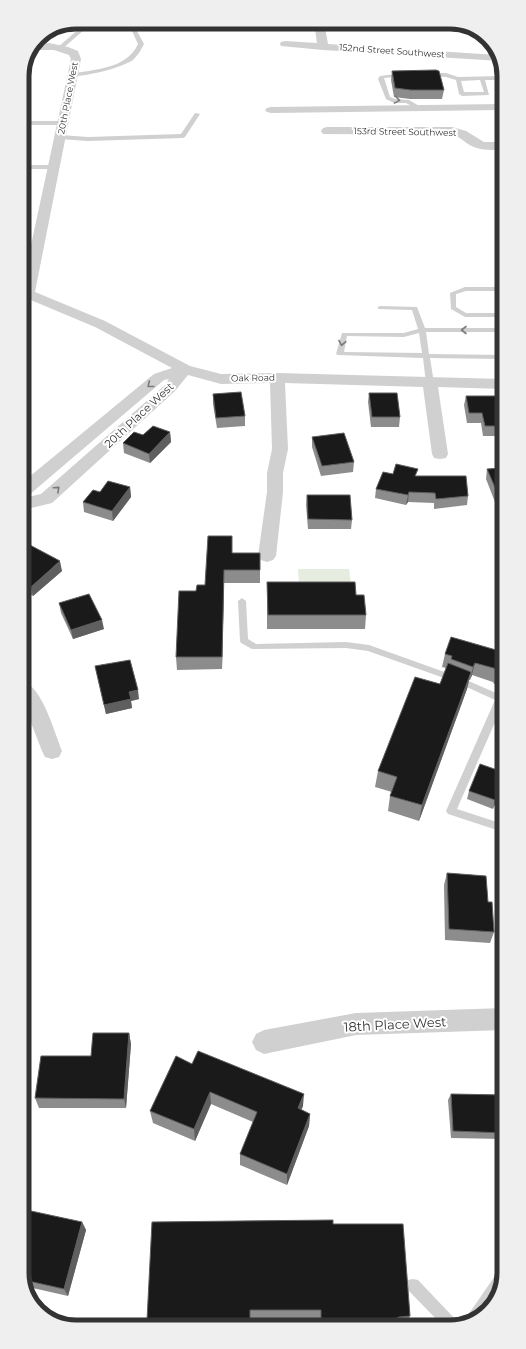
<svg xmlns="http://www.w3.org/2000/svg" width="526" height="1349" font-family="Montserrat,sans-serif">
  <rect width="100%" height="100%" fill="#fff"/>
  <path fill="#e6ecdf" d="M298,569H349L351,584H299Z"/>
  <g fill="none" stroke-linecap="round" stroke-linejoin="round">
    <g fill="#d0d0d0" fill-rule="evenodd">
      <path d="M93,22H99L84,30L62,49H58V47L80,28Z"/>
      <path d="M128,22H132L144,44C141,50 138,55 133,60C121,68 85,77 71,76V74C95,69 127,69 138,44Z"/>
      <path d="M403,73L406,75L405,76L384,78L390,97L395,99L409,100L421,107V109H417L406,103H394L386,99L378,79L380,76Z"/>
      <path d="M428,73H446L458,77L502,76V80H485L489,95L462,96L459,94L456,80L446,77L426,76L425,75ZM480,80L484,92H464L461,81Z"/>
      <path d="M195,113L200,114L185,137L183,138L88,141L60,139L57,137L60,135L88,137L181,134Z"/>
      <path d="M22,121H63L66,123L63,125H22Z"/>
      <path d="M22,165H54L57,167L54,169H22Z"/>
      <path d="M465,287H502V291H466L456,294V307L466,313H502L503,317H465L451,309L450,293Z"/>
      <path d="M28,292L31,294L25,325L22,327V305L25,294Z"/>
      <path d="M380,306L417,307L425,328H503V332H426L429,354L503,355V359L430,358L434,383L430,385L426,383L423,358L338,355L336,354L342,333H404L418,329L412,310L378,309V307ZM419,333L422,353L344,352L347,336L404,337Z"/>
      <path d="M242,598L246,601L248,639L256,644L346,642L369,645L464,679L503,696V704L457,809L503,824V832L448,814L446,811L495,700L458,683L368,651L346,648L252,649L241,643L240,641L238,601Z"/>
      <path d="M502,1272L504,1273L495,1299L488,1309L468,1323L466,1320L468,1315L497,1273Z"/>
      <path d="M413,1279L418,1280L456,1320L457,1325H442L408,1290L407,1285L408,1280Z"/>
    </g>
    <g fill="#d0d0d0" fill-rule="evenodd">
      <path d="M314,22H324L328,44L497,55L501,61L323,50L281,46L280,44L281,42L285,41L317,43Z"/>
      <path d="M49,43L68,47L78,51L81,59L35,292L105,321L190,366L221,374L277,373L503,379V389L438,387L448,454L446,458L440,459L434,458L432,454L423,387L285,383L288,449L283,473V492L276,556L273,560L267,562L261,560L258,556L267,492V473L272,449L270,383L221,384L188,375L175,391L52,503L23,510V498L41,494L165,385L169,379L164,380L29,495L23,497V482L154,374L172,368L95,327L26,298H22V287L71,59L69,55L54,50H32L35,44Z"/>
      <path d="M502,104V110L271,113L267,112L265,110L267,108L271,107Z"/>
      <path d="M327,127H452L466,131L484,142H502V150C490,150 479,151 468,144C462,140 459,136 452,135L323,134L321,131L323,128Z"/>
      <path d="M23,681C43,688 54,732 62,751L59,757L52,759L45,757L42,751L23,702Z"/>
      <path d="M504,1008V1030L356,1035L264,1054L256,1050L252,1042L256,1034L264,1030L356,1013Z"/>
    </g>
  </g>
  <g fill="#8c8c8c">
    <path d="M392,71L444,90L442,99H410L394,97L391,80Z"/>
    <path d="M369,393L400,417L399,427H371L368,402Z"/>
    <path d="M213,394L245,416V426L217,428L213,404Z"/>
    <path d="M466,396L503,398V433L502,436H483L481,423H467L464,405Z"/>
    <path d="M170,432L171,442L150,463L124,453L123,443L143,435Z"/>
    <path d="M312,437L354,462L353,472L321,476L312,447Z"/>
    <path d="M503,468V501L495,502L486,479L487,469Z"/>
    <path d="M393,474L417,476L468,496L467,505L434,509V503L408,502L406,505L375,498L376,489Z"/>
    <path d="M130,487L131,497L113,521L84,512L83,502L100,492Z"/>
    <path d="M307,495L352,520L351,529H308L306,505Z"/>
    <path d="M500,520H503V555H502L498,530Z"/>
    <path d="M23,548L62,571L33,596L23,590Z"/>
    <path d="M232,553H260V583H224L222,669L177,670L176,657L205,585Z"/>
    <path d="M267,582L356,595L366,615L365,629H267Z"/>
    <path d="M59,603L104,629L73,639L61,613Z"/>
    <path d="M503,646V683L494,684L493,682L472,675L470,680H469L467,689L419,821L388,811L390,796L392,792L375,787L378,771L440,684L446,668L442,667L445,654L503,652L502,649Z"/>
    <path d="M95,666L139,699L131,701L132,708L106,714Z"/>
    <path d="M503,772V782L493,809L467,799L469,791Z"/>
    <path d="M447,873L488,902L494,932L490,943L445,940L444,885Z"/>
    <path d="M129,1033L131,1044L126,1108H39L35,1098L91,1056Z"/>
    <path d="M192,1064L303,1106L301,1110L310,1114L309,1126L287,1185L240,1165V1154L253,1122L211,1104L195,1141L153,1123L150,1111Z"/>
    <path d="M451,1094L504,1095V1139L451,1138L448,1100Z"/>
    <path d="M82,1222L86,1230L68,1296L24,1286V1236Z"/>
    <path d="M333,1224L410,1316L406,1325L319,1326V1320H147Z"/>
  </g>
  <g fill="#5f5f5f">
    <path d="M170,432L171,442L150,463L149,454Z"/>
    <path d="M130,487L131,497L113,521L112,511Z"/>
    <path d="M409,492L408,502L406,505L408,495Z"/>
    <path d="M60,561L62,571L33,596L31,587Z"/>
    <path d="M224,570V583L222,669V657Z"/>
    <path d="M102,620L104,629L73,639L71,630Z"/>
    <path d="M475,663L472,675L470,680L473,667Z"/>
    <path d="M471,672L467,689L419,821L422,805Z"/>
    <path d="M138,690L139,699L131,701L132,708L106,714L104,705L129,692Z"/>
    <path d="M503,780V782L493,809L495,800Z"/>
    <path d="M129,1033L131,1044L126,1108L124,1099Z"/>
    <path d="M210,1092L211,1104L195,1141L194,1129Z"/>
    <path d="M304,1094L303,1106L297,1120L298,1108Z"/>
    <path d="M310,1114L309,1126L287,1185V1174Z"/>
    <path d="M82,1222L86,1230L68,1296L64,1289Z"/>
    <path d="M399,1317L395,1325H388L390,1321Z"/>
  </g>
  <g fill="#1a1a1a" stroke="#5f5f5f">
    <path d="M436,70L439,71L444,90H411L395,88L392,71Z"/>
    <path d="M241,392L245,416L216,418L213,394Z"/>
    <path d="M369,393H397L400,417H372Z"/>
    <path d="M466,396H498V398H503V417H502L503,426H485L482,413H469Z"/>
    <path d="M153,426L170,432L149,454L123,443L134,432L143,435Z"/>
    <path d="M344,433L354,462L322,466L312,437Z"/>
    <path d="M396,464L418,469L415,476H466L468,496L436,499L435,493L409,492L408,495L376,489L383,472L393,474Z"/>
    <path d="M503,468V492H497L487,469Z"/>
    <path d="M108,481L130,487L112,511L83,502L93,490L100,492Z"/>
    <path d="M307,495H350L352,520L308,519Z"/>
    <path d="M500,520H503V537Z"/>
    <path d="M208,536H232V553H260V570H224L222,657H176L179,591H196L197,585H205Z"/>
    <path d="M28,544L60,561L31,587L23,582V567L28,562L23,559V548Z"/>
    <path d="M267,582H355L356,595H364L366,615H268Z"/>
    <path d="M89,594L102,620L71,630L59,603Z"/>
    <path d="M451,637L503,652V671H497V669L475,663L473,667L451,659L452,656L445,654Z"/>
    <path d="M130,660L138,690L129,692L131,699L104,705L95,666Z"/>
    <path d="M448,663L471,672L422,805L390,796L397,777L378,771L415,677L440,684Z"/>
    <path d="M480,764L503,772V780L495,800L469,791Z"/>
    <path d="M447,873L486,876L488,902H492L494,932L449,929Z"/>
    <path d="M93,1033H129L124,1099L35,1098L41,1056H91Z"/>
    <path d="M198,1051L304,1094L298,1108L310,1114L287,1174L240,1154L257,1112L210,1092L194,1129L150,1111L176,1056L192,1064Z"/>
    <path d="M451,1094L504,1095V1133L453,1131Z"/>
    <path d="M31,1211L82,1222L64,1289L24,1280V1236Z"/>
    <path d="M333,1220V1224H403L410,1316L399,1317L390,1321H358V1326H321V1310H250V1326L138,1327V1320H147L152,1222Z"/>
  </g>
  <defs><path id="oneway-chevron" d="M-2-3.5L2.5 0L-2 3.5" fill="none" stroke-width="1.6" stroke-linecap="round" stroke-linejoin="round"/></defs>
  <g stroke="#7a7a7a">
    <use href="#oneway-chevron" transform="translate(397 100) rotate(9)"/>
    <use href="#oneway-chevron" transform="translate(464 330) rotate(-180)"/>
    <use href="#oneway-chevron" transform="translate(342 343) rotate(101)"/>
    <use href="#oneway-chevron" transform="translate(150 385) rotate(141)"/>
    <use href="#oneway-chevron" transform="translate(57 489) rotate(-42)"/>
  </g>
  <g text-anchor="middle" stroke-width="4" stroke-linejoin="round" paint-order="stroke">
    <g font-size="9" fill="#333" stroke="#fff">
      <text transform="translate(392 51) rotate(4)" y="3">152nd Street Southwest</text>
      <text transform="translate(68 98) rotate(-79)" y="3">20th Place West</text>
      <text transform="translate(405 132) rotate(1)" y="3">153rd Street Southwest</text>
      <text transform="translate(253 378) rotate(-1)" y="3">Oak Road</text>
    </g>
    <g font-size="11" fill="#333" stroke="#fff">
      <text transform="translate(139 415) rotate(-43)" y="4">20th Place West</text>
    </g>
    <g font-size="13" fill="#333" stroke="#fff">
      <text transform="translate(395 1024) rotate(-3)" y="5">18th Place West</text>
    </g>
  </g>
  <path d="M0 0H526V1349H0ZM76 29H450A47 47 0 0 1 497 76V1273A47 47 0 0 1 450 1320H76A47 47 0 0 1 29 1273V76A47 47 0 0 1 76 29Z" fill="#efefef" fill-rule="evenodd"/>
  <path fill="none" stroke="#333" stroke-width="5" d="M76 29H450A47 47 0 0 1 497 76V1273A47 47 0 0 1 450 1320H76A47 47 0 0 1 29 1273V76A47 47 0 0 1 76 29Z"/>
</svg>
